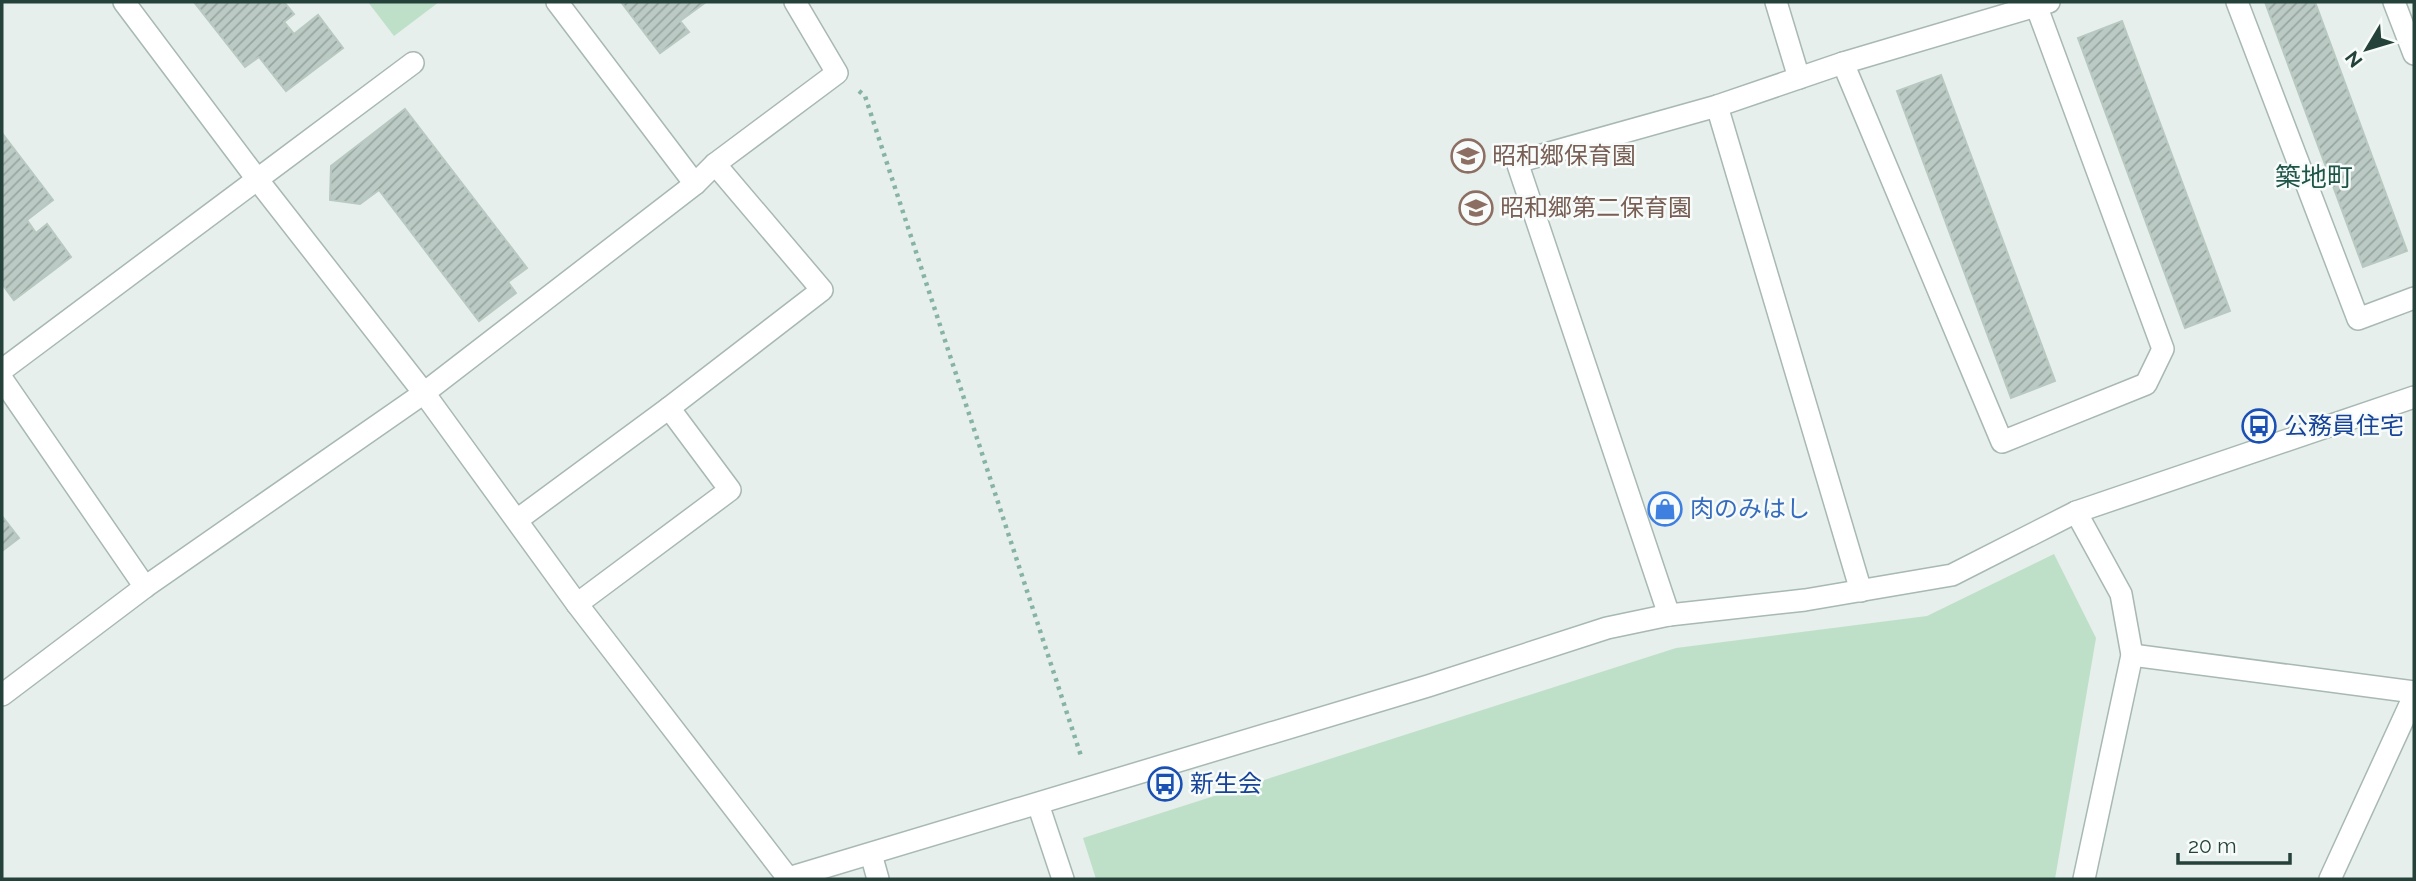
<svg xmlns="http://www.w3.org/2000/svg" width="2416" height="881" font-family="Raleway,'Noto Sans JP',sans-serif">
  <defs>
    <pattern id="building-hatch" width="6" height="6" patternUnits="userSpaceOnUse" patternTransform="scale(1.75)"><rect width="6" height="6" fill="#bbcac4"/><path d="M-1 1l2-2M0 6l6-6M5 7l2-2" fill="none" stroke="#98a6a0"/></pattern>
  </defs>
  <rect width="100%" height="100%" fill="#e6efeb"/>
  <g fill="#bfe0c8">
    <path d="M368,2H439L394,36Z"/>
    <path d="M2054,554L2096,638L2055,879H1096L1083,838L1676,648L1927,616Z"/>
  </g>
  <g fill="url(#building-hatch)" stroke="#b8c9c2" stroke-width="2">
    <path d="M194,2H284L294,14L284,22L294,34L318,15L343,48L286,91L259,57L245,67Z"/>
    <path d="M621,2H706L680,21L689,32L660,53Z"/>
    <path d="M2265,2H2315L2407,251L2363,267Z"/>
    <path d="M2122,21L2230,311L2185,328L2078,38Z"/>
    <path d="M1941,75L2055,381L2011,398L1897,91Z"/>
    <path d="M405,109L527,268L508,282L516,293L479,321L379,190L360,204L330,200L331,166Z"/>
    <path d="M2,133L53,200L27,220L36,233L47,224L71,257L14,300L2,284Z"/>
    <path d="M2,516L19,538L2,551Z"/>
  </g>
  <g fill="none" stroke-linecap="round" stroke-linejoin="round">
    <defs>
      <g id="minor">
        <path d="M124,2L257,179L424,393L577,604L788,878"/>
        <path d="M557,2L695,184"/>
        <path d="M1776,2L1799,78"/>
        <path d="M2237,2L2358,319L2414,298"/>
        <path d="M2394,2L2414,54"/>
        <path d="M1843,63L2002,442L2146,384L2163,349L2036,5"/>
        <path d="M1717,106L1861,591"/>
        <path d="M2,370L413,63"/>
        <path d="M2,379L145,587"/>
        <path d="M2076,512L2121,594L2132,655L2084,879"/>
        <path d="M517,520L669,408L822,290L715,164"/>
        <path d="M577,604L730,490L669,408"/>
        <path d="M1669,615L1517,162L1717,106L1843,63L2049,2"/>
        <path d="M2132,655L2414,692"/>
        <path d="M2,695L145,587L424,393L695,184L715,164L837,73L795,2"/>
        <path d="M1038,804L1063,879"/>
        <path d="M871,854L878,879"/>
        <path d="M785,879L1428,686L1607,628L1669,615L1805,600L1952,575L2076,512L2414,397"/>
        <path d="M2330,879L2414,696"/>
      </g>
    </defs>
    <use href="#minor" stroke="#a8b8b2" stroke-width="24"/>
    <path stroke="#86b3a5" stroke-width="4.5" stroke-dasharray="3.5 5" stroke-linecap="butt" d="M859,91L865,96L1082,759"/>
    <use href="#minor" stroke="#fff" stroke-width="21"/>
  </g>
  <defs>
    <symbol id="school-ring" viewBox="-11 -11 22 22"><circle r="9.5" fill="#f7fbf9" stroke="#8d6e63" stroke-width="1.5"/><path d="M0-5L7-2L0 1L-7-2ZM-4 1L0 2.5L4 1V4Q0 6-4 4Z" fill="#8d6e63"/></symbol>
    <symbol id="bus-ring" viewBox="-11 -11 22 22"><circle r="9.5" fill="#f7fbf9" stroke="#1a4fb4" stroke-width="1.5"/><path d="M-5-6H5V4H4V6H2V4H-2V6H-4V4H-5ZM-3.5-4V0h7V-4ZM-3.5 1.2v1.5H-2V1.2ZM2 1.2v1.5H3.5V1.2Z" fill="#1a4fb4"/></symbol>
    <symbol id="shop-ring" viewBox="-11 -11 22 22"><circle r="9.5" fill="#f7fbf9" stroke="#3f7fe0" stroke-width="1.5"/><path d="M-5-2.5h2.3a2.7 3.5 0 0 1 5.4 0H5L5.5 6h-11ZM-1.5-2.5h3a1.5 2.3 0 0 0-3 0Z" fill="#3f7fe0"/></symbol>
  </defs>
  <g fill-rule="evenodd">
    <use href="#school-ring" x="1449" y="137" width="38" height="38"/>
    <use href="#school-ring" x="1457" y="189" width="38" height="38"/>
    <use href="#bus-ring" x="2240" y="407" width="38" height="38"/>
    <use href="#shop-ring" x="1646" y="490" width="38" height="38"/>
    <use href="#bus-ring" x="1146" y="765" width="38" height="38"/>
  </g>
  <g text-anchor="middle" stroke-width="5" stroke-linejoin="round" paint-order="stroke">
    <g font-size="24" fill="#785e54" stroke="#f7fbf9" text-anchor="start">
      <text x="1492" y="164">昭和郷保育園</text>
      <text x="1500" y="216">昭和郷第二保育園</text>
    </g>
    <g font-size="24" fill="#164399" stroke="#f7fbf9" text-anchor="start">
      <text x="2284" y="434">公務員住宅</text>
      <text x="1190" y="792">新生会</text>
    </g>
    <g font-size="24" fill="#366cbe" stroke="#f7fbf9" text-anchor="start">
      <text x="1690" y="517">肉のみはし</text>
    </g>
    <g font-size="26" fill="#1f5548" stroke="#f7fbf9">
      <text x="2314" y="186">築地町</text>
    </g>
  </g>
  <rect width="2416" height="881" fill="none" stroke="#24423a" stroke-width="7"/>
  <g transform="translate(2367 49) rotate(232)" stroke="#f7fbf9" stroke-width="5" paint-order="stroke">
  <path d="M0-5L12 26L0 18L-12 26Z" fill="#24423a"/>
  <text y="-10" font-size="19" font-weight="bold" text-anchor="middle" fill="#24423a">N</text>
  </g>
  <path d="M2178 853v10h112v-10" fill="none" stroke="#24423a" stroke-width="3.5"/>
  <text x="2188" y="853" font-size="21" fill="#24423a" stroke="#f7fbf9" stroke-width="5" paint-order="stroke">20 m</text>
</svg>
